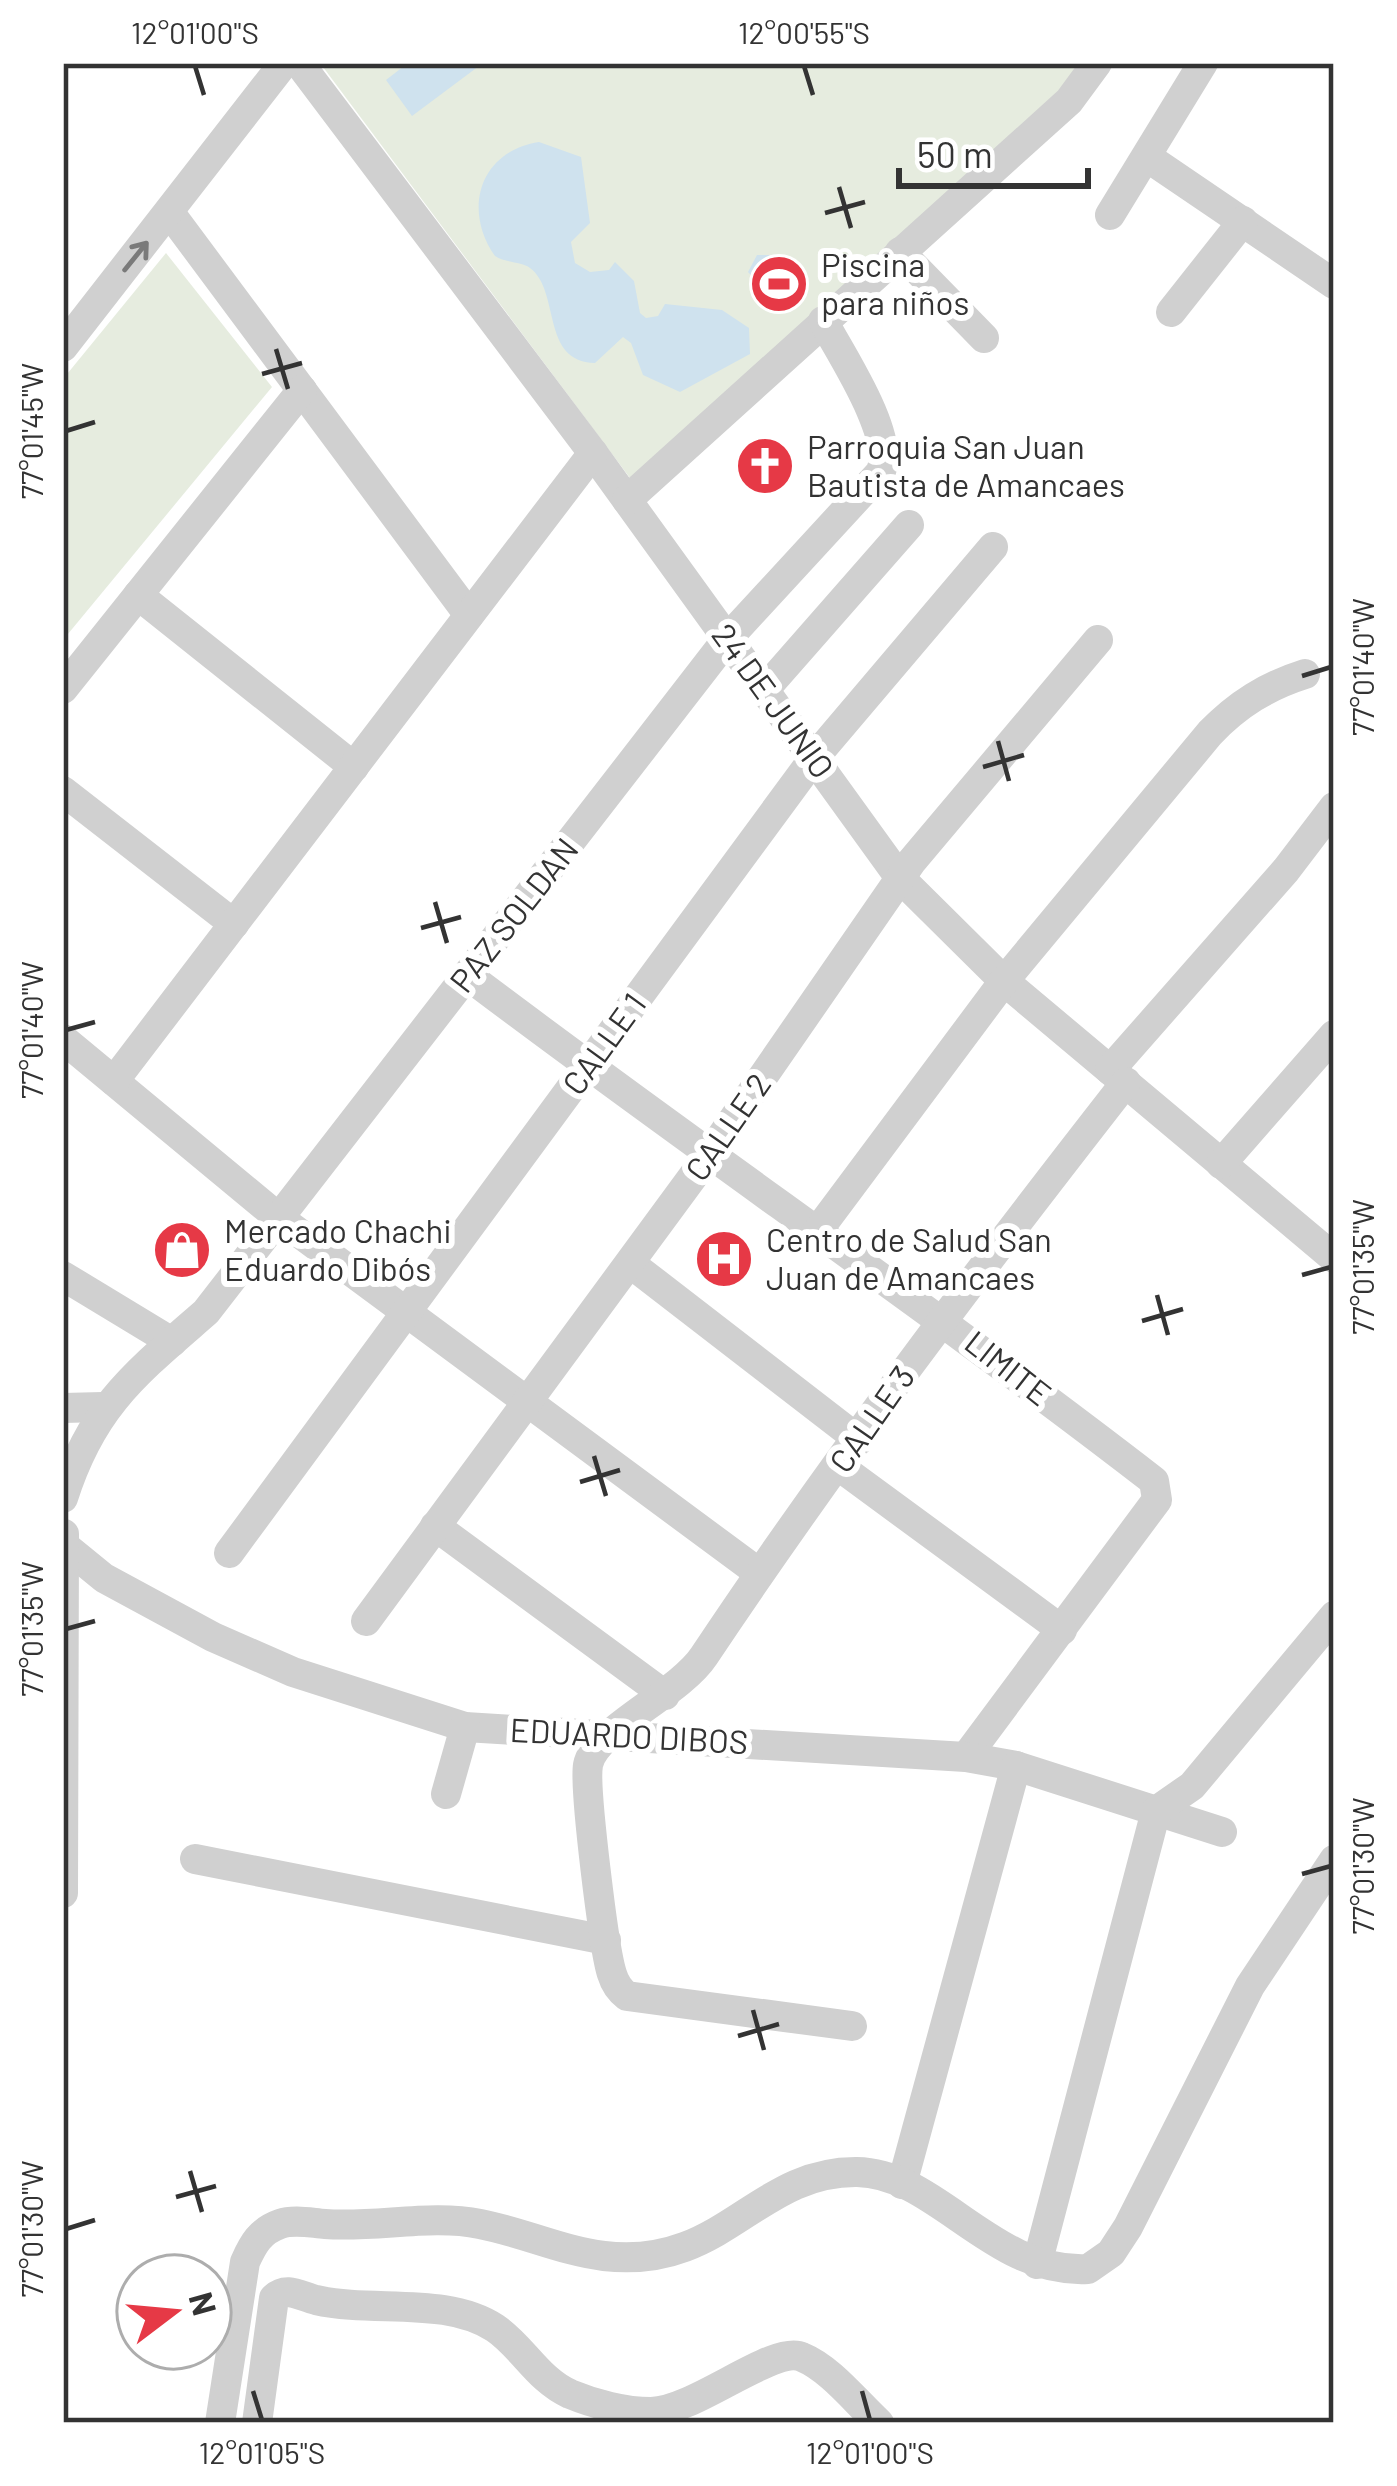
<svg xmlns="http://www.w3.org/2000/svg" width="1397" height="2486" font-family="Barlow,sans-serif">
  <rect width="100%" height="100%" fill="#fff"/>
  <g fill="#e6ecdf">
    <path d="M320,63H1083L1076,76L633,482Z"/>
    <path d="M166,253L272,387L63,640V379Z"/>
  </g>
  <g fill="#cfe2ee">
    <path d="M408,63H483L412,116L386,80Z"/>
    <path d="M539,142L581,157L590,223L571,242L575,263L590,272L609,270L615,262L634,281L640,313L646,318L658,316L665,304L722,310L749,328L750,354L680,392L643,375L631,343L623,337L595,363C540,362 561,291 530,268C522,262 506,263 495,256C462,209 480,151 539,142Z"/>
    <path d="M757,255H772L781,268L799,276L804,296L796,308L781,312L768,307L761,286L748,272Z"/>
  </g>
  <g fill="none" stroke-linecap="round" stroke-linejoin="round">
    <g stroke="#d0d0d0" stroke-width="30">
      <path d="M299,63L593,453L900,878L1004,981L1334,1258"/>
      <path d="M1147,157L1334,284"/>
      <path d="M170,213L469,615"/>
      <path d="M1110,215L1203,63"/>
      <path d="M900,252L984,338"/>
      <path d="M1171,312L1243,221"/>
      <path d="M63,347L284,63"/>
      <path d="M627,500L1069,101L1097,63"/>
      <path d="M138,595L354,767"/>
      <path d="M63,689L302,390"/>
      <path d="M765,689L909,525"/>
      <path d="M63,791L234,924"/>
      <path d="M467,975C694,1147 929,1307 1154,1481L1157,1500L966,1757"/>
      <path d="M63,1039L279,1218L759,1573"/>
      <path d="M1110,1070L1286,870L1334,807"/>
      <path d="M114,1081L593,453"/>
      <path d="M1221,1164L1334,1035"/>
      <path d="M816,1233L1004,981L1210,733C1238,704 1267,686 1305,674"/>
      <path d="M631,1264L859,1440"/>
      <path d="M63,1276L172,1342"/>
      <path d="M63,1408L103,1407"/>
      <path d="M840,1467L1062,1630"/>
      <path d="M63,1498C92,1406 136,1373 206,1312L728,638L880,473C898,440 841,354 823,321"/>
      <path d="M435,1526L665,1695"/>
      <path d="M66,1547L104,1578L213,1637L293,1672L465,1727L966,1757L1016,1766L1222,1832"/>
      <path d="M229,1553L814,758L993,547"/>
      <path d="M366,1621L708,1156L912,861L1098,640"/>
      <path d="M446,1794L465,1727"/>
      <path d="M195,1859L606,1940"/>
      <path d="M63,1893L64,1534"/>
      <path d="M852,2026L627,1996C619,1990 615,1984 612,1974C604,1950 584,1788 588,1765C594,1730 679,1694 704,1656C836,1458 980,1269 1126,1082"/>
      <path d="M902,2184L1016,1766"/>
      <path d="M1037,2264L1156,1811L1192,1786L1334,1616"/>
      <path d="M220,2423L245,2262C253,2244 260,2231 280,2224C294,2219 311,2223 325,2224C376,2228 431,2214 480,2224C522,2232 562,2251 604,2256C724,2270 755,2171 857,2172C937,2173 992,2274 1088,2269L1111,2253L1128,2227L1250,1986L1334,1860"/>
      <path d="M257,2423L274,2298C287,2286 300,2296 316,2300C374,2313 446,2296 495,2328C523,2347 537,2379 570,2394C594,2404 625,2412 651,2412C696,2411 774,2344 802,2357C831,2369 856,2402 879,2423"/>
    </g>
  </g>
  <defs><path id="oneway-shaft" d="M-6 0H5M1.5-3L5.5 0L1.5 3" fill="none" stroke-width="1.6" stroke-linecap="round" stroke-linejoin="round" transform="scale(3)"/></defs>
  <use stroke="#7a7a7a" href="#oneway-shaft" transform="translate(136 256) rotate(-51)"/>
  <path fill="none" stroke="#333" stroke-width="4.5" d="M195,66L204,95M804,66L813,95M839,187L851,228M825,213L865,202M276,349L288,389M262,374L302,363M66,431L95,422M1302,676L1331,667M998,741L1009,781M983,767L1024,755M435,902L447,943M421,928L461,917M66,1030L95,1022M1302,1275L1331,1267M1157,1295L1168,1335M1142,1321L1183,1309M594,1456L606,1496M580,1482L620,1470M66,1629L95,1621M1302,1874L1331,1866M753,2010L764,2050M738,2036L779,2024M190,2171L202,2212M176,2197L216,2186M66,2229L95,2220M253,2391L262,2420M862,2391L870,2420"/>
  <defs>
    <symbol id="stadium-disc" viewBox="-11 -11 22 22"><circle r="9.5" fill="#e63946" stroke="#fff"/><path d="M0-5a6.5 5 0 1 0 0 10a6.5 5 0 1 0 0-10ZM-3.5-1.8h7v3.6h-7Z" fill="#fff"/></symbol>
    <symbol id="church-disc" viewBox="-11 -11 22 22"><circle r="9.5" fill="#e63946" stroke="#fff"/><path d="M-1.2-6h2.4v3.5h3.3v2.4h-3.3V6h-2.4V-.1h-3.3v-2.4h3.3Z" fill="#fff"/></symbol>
    <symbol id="shop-disc" viewBox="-11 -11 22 22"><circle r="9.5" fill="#e63946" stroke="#fff"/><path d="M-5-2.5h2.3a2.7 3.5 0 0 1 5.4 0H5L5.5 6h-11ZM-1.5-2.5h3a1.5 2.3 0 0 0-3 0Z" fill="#fff"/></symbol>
    <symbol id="hospital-disc" viewBox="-11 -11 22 22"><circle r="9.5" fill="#e63946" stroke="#fff"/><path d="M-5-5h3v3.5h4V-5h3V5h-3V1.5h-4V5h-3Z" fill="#fff"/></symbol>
  </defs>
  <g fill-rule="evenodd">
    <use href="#stadium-disc" x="746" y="251" width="66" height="66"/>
    <use href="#church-disc" x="732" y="433" width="66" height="66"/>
    <use href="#shop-disc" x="149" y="1217" width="66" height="66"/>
    <use href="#hospital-disc" x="691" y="1226" width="66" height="66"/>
  </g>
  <g text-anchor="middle" stroke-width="12" stroke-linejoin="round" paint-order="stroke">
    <g font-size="33" fill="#333" stroke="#fff" text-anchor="start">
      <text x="821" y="277">Piscina<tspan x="821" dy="38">para niños</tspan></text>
      <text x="807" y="459">Parroquia San Juan<tspan x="807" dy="38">Bautista de Amancaes</tspan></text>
      <text x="224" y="1243">Mercado Chachi<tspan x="224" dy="38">Eduardo Dibós</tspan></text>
      <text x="766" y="1252">Centro de Salud San<tspan x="766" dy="38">Juan de Amancaes</tspan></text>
    </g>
    <g font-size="33" fill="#333" stroke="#fff">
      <text transform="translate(773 701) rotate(54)" y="12">24 DE JUNIO</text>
      <text transform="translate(514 915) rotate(-52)" y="12">PAZ SOLDAN</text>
      <text transform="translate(604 1044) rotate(-54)" y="12">CALLE 1</text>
      <text transform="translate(728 1127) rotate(-55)" y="12">CALLE 2</text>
      <text transform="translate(1008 1368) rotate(38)" y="12">LIMITE</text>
      <text transform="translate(872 1419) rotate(-55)" y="12">CALLE 3</text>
      <text transform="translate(629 1736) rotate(3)" y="12">EDUARDO DIBOS</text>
    </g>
  </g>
  <rect width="1397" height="2486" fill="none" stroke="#ffffff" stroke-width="132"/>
  <g transform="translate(174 2312) rotate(74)"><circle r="57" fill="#ffffff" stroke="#adadad" stroke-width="3"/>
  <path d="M0-9L21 45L0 30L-21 45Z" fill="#e63946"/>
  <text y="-18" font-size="33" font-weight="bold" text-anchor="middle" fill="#333333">N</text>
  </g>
  <path d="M899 168v18h189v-18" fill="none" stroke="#333333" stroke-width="6"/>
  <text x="917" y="168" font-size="36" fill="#333333" stroke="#ffffff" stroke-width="9" paint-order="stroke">50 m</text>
  <rect x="66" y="66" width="1265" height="2354" fill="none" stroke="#333" stroke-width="4.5"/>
  <g font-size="30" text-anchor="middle" fill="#333">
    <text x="195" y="44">12°01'00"S</text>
    <text x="804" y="44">12°00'55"S</text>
    <text transform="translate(33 431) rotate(-90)" y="10">77°01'45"W</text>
    <text transform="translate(1364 667) rotate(-90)" y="10">77°01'40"W</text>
    <text transform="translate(33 1030) rotate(-90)" y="10">77°01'40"W</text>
    <text transform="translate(1364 1267) rotate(-90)" y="10">77°01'35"W</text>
    <text transform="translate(33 1629) rotate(-90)" y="10">77°01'35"W</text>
    <text transform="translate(1364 1866) rotate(-90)" y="10">77°01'30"W</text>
    <text transform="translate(33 2229) rotate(-90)" y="10">77°01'30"W</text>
    <text x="262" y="2464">12°01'05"S</text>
    <text x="870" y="2464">12°01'00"S</text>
  </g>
</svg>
